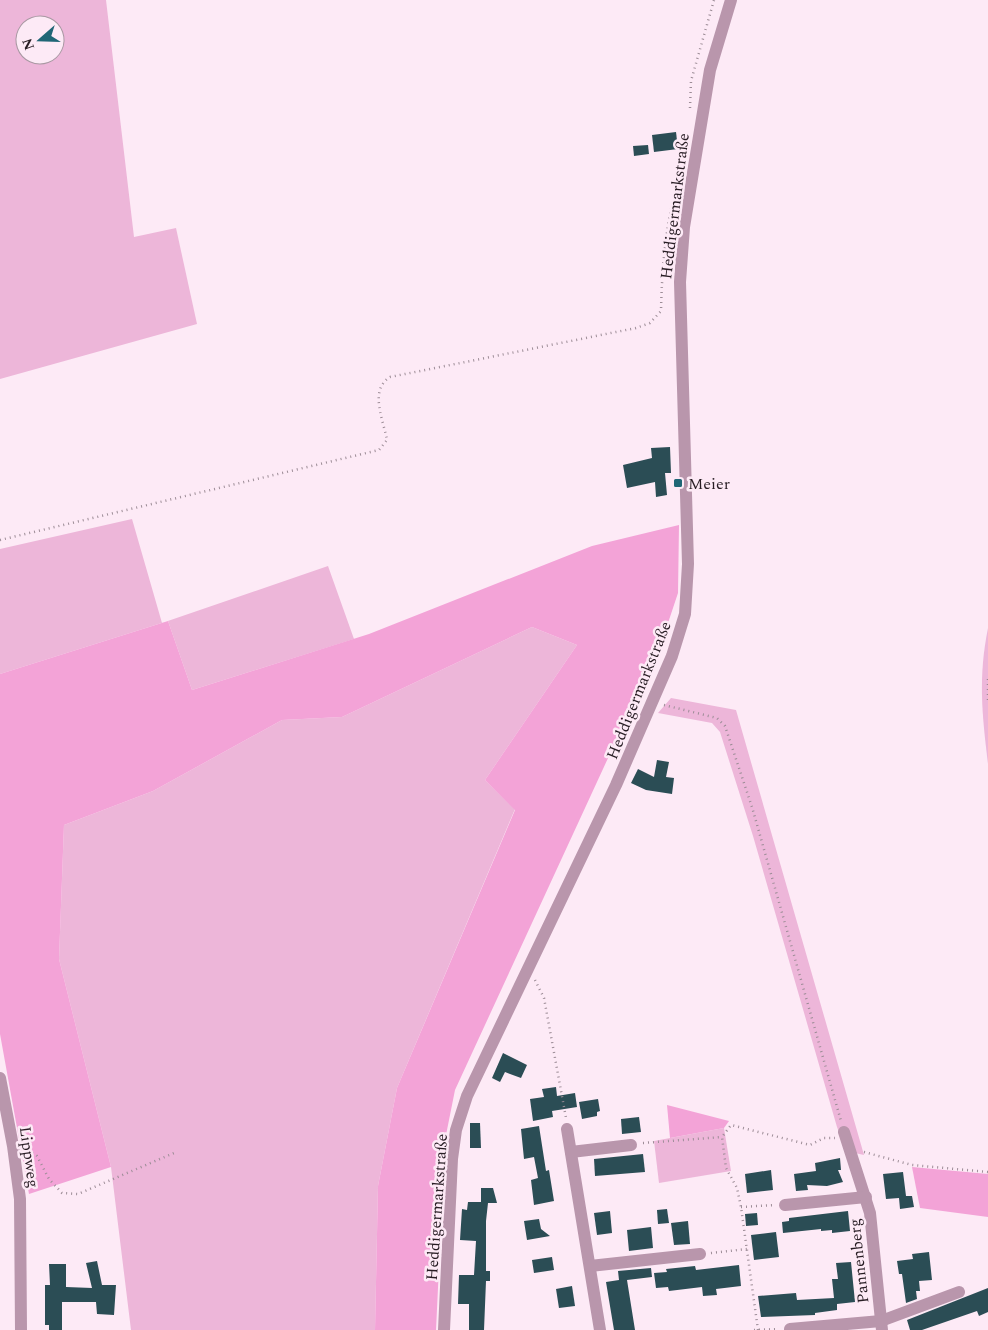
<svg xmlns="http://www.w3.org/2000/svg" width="988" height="1330" font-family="Spectral,serif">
  <rect width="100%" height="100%" fill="#fdeaf6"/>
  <g fill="#edb6d9" fill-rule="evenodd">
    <path d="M0,0H106L134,237L176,228L197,324L0,379ZM25,25H55V55H25Z"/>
    <path d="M132,519L162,623L328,566L354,639L192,690L168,621L0,674V549Z"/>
    <path d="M532,627L577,645L485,780L515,809L397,1088L378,1186L375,1330H131L111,1167L59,959L64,825L153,791L282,720L342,717Z"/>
    <path d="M988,628V764C982,715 978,677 988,628Z"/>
    <path d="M671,698L736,710L864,1155L846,1151L837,1127L753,836L720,732L712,723L658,713Z"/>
    <path d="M724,1128L731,1171L659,1183L654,1141Z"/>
  </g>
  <g fill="#f3a3d7">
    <path d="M679,525L678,593L662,641L455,1090L445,1140L436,1330H375L378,1186L397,1088L515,810L485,780L577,645L532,627L342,717L282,720L153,791L64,825L59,959L111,1167L29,1194L0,1034V674L168,621L192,690L369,634L592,546Z"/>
    <path d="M667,1105L729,1121L724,1128L670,1138Z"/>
    <path d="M912,1167L988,1174V1217L920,1208Z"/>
  </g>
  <g fill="#2b4d55">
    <path d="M676,132L678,149L654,152L652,135Z"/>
    <path d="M648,145L649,154L634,156L633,146Z"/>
    <path d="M670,447L671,473H665L667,495L656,497L655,482L627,488L623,465L652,458L651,448Z"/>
    <path d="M657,760L669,762L666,777L674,778L672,794L646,790L631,783L638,769L654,777Z"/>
    <path d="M503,1053L527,1065L521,1078L505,1072L500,1082L492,1078Z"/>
    <path d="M556,1087L557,1096L575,1093L577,1107L552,1111L553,1117L533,1121L530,1099L544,1097L542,1089Z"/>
    <path d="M598,1099L600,1111L597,1112V1116L582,1119L579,1102Z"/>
    <path d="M639,1117L641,1132L622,1134L621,1119Z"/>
    <path d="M470,1123H480L481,1148H470Z"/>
    <path d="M539,1126L546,1171L549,1170L554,1201L534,1205L531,1180L538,1178L534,1157L524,1159L521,1129Z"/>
    <path d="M643,1154L645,1172L595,1176L594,1159Z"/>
    <path d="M840,1158L841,1170H838L843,1182L827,1186L807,1185L808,1190L796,1191L794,1174L816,1171L815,1163Z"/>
    <path d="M771,1170L773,1190L747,1193L745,1174Z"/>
    <path d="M903,1172L906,1196H912L914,1207L900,1209L899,1198L886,1199L883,1174Z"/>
    <path d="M481,1188H493L497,1203H488L486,1221V1271H490V1281H486L484,1330H469V1304H458L459,1275H474L476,1241L460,1240L462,1209L467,1210L468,1202H481Z"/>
    <path d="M667,1209L669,1223L658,1224L657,1210Z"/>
    <path d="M610,1211L612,1233L597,1235L594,1213Z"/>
    <path d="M848,1211L850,1231L832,1233V1230L821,1231V1229L783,1233L782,1222L789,1221V1218Z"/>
    <path d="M757,1213L758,1225L746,1226L745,1214Z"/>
    <path d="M539,1219L541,1229L550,1236L527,1240L524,1221Z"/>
    <path d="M688,1221L690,1244L674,1245L671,1223Z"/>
    <path d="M651,1227L653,1248L629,1251L627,1230Z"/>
    <path d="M776,1232L779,1257L754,1260L751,1235Z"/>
    <path d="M929,1252L932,1280L919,1281L920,1291H916L917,1299L906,1303L902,1274H899L897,1261L913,1259L912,1254Z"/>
    <path d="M552,1257L554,1270L534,1273L532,1260Z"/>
    <path d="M97,1261L102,1285H116L114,1315L97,1314L96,1302H62V1330H49V1325H45V1285H50L49,1264H66V1287L92,1288L86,1263Z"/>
    <path d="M851,1262L855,1302L837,1304V1310L815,1313V1315L761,1317L758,1296L796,1293L797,1300L834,1298L832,1279H838L836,1263Z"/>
    <path d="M739,1265L741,1286L716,1289L717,1295L703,1296L702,1287L669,1291L668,1287L656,1288L654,1273L667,1272L666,1269L695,1266L696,1270Z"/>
    <path d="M651,1268L652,1277L627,1280L635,1330H614L606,1282L619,1280L618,1271Z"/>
    <path d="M572,1286L575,1306L559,1308L556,1289Z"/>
    <path d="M988,1288V1312L979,1316L977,1311L922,1330H910L907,1320Z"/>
  </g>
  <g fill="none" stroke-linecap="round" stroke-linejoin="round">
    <g stroke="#9d8d97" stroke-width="2.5" stroke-dasharray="1 4" stroke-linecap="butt">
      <path d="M690,108L691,81L714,0"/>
      <path d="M0,540L379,450L387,440C383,419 369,390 390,377L636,328L650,323L661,311C662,265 666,221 679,177"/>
      <path d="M988,679V703"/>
      <path d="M664,705L717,718L725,726L752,807L841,1121"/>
      <path d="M535,980L544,998L566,1118"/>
      <path d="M643,1143L722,1137"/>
      <path d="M24,1147L37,1156L49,1179L62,1193L78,1194L174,1153"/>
      <path d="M864,1152L912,1165L988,1172"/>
      <path d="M741,1207L775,1205"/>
      <path d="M711,1253L747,1249"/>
      <path d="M754,1330L778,1329"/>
      <path d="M758,1330L741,1207L737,1188L726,1168L722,1137L731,1125L810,1145L824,1138H835"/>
    </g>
    <g stroke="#b996ac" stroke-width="12">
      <path d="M0,1078L13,1146L20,1199L21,1330"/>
      <path d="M567,1129L600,1330"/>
      <path d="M844,1132L870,1213L882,1330"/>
      <path d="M571,1152L631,1145"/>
      <path d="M785,1205L866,1197"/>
      <path d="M590,1266L700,1254"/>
      <path d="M790,1329L881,1321L959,1292"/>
      <path d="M444,1330L452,1159L456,1130L467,1096L616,785L672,656L685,614L688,564L680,282L684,227L710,70L731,0"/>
    </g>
  </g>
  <rect fill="#206676" stroke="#fdeaf6" stroke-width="2" x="673" y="478" width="10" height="10" rx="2.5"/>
  <g text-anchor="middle" stroke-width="5" stroke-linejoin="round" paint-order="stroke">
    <g font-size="16" fill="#281d24" stroke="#fdeaf6">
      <text transform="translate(674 206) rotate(-83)" y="6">Heddigermarkstraße</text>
      <text transform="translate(638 690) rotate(-68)" y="6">Heddigermarkstraße</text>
      <text transform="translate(30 1157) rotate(82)" y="6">Lippweg</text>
      <text transform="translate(436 1207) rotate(-86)" y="6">Heddigermarkstraße</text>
      <text transform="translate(858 1261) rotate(-96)" y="6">Pannenberg</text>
    </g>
    <g font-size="16" fill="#281d24" stroke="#fdeaf6" text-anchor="start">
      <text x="688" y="489">Meier</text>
    </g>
  </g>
  <g transform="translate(40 40) rotate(250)"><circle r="24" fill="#fdeaf6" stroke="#a898a2"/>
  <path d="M0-4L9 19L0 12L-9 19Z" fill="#206676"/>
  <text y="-8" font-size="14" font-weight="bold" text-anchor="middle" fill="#281d24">N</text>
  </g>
</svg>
